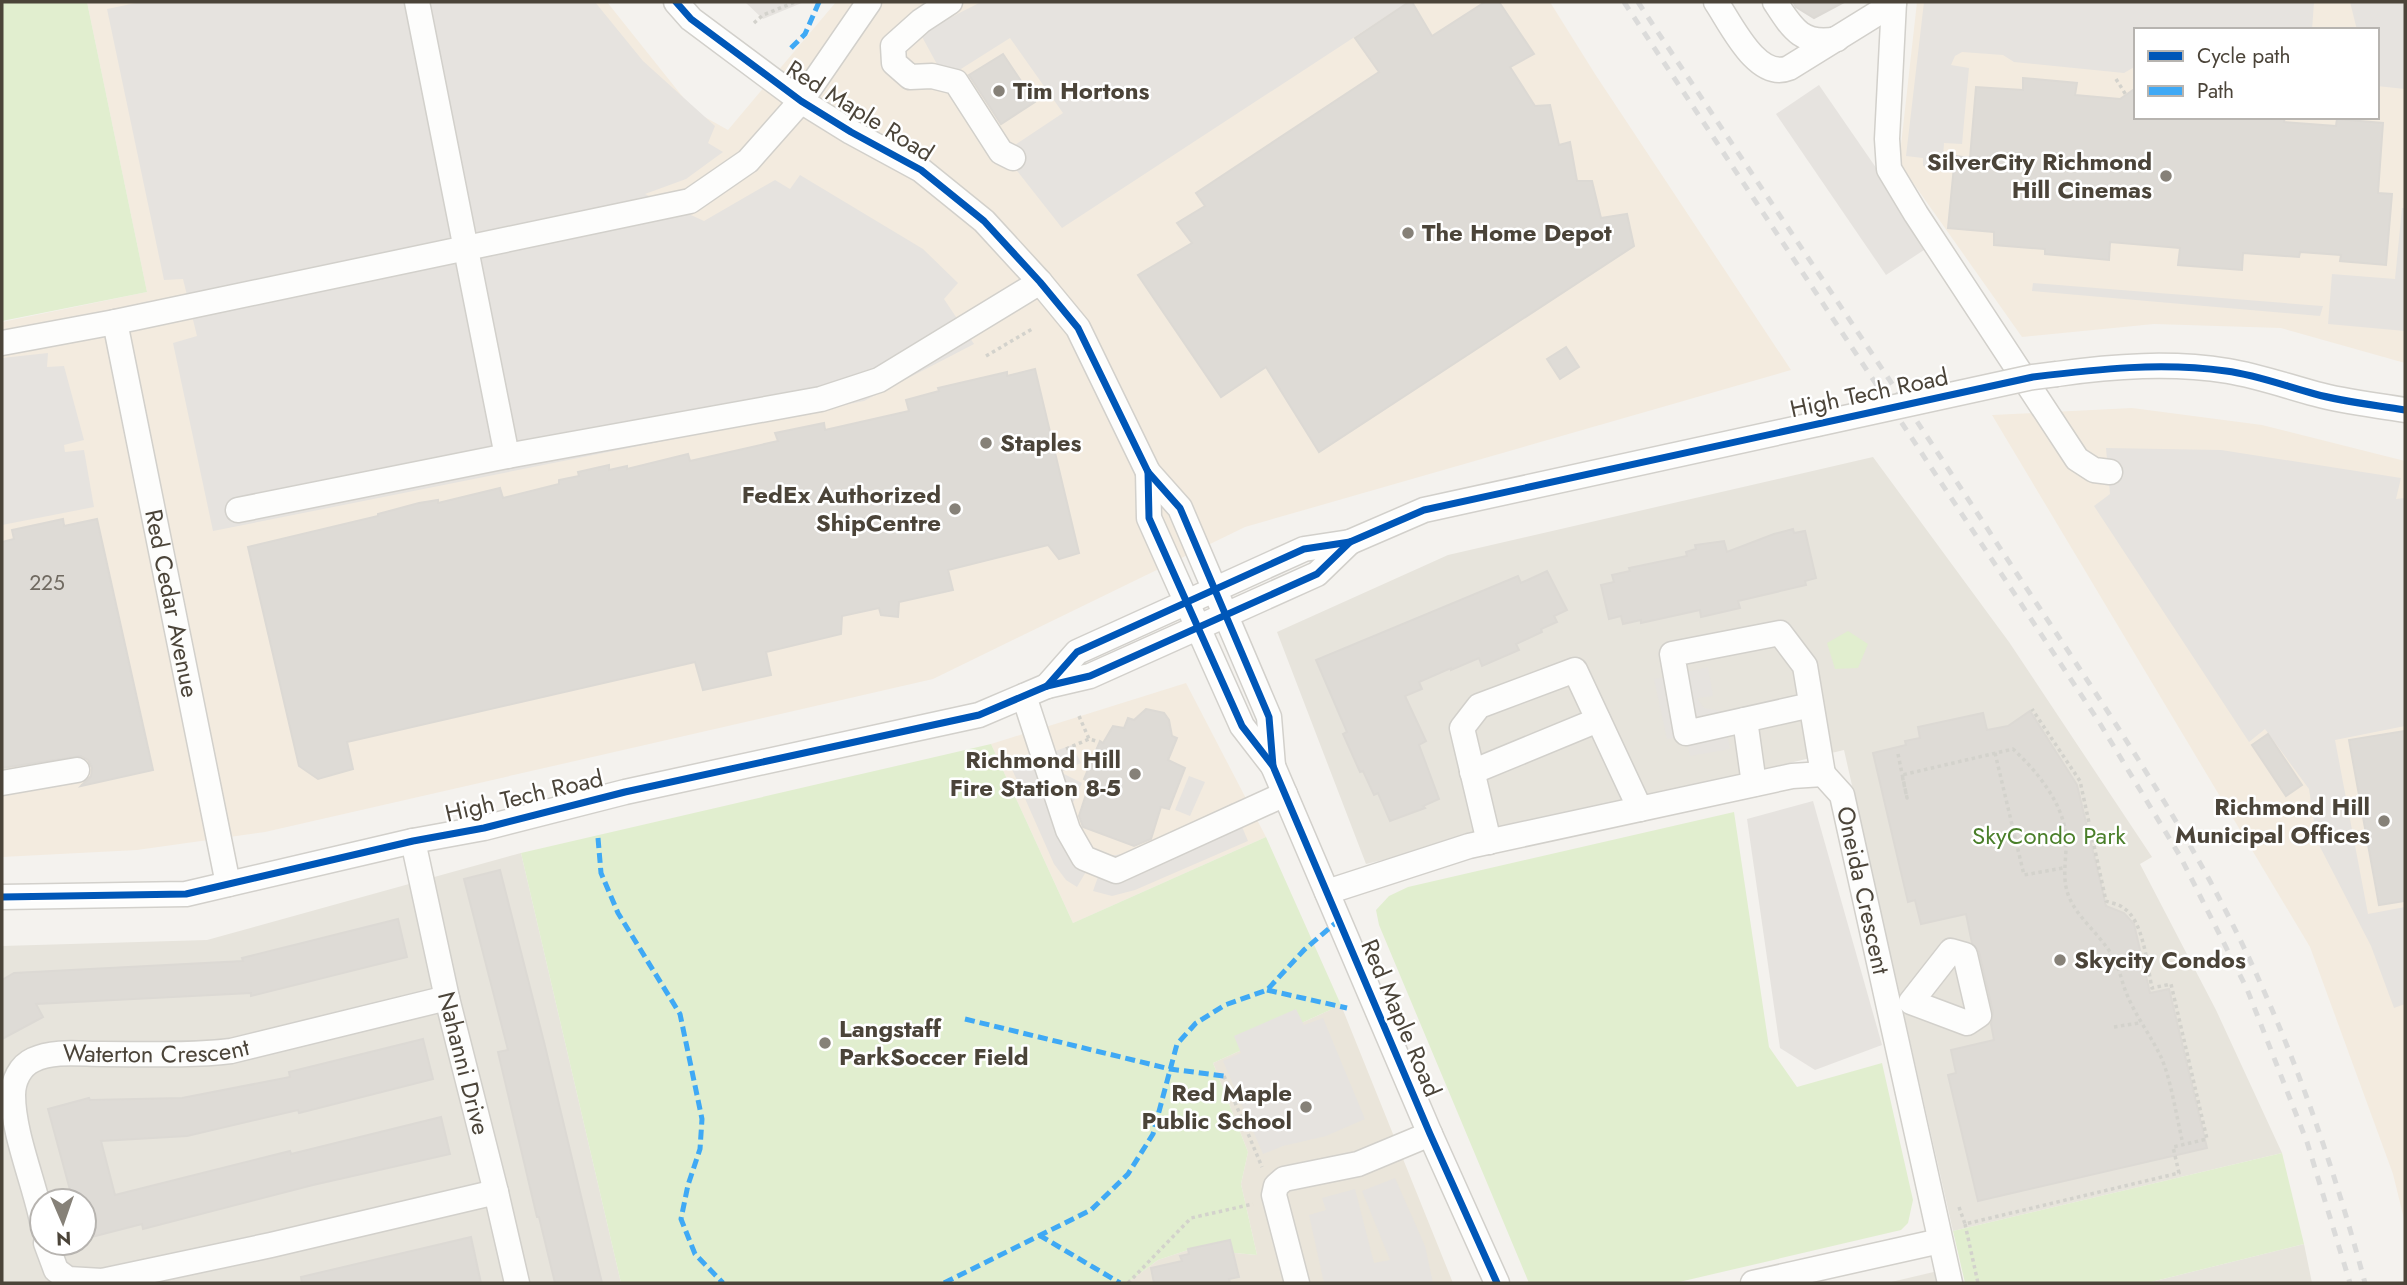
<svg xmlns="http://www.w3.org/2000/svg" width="2407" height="1285" font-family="Jost,sans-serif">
  <rect width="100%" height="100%" fill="#f4f2ee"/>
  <g fill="#e7e4dc" fill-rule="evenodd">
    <path d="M1873,457L2009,642L2152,857L2140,864L2216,1010L2282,1153L1953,1231L1844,750L1366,864L1277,632L1448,555Z"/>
    <path d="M521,853L621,1283H2V946L207,940ZM42,1201H84V1243H42Z"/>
    <path d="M2304,1244L2312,1283H2147Z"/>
    <path d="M1959,1266L1963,1283H1887Z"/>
  </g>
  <g fill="#f3ebdf" fill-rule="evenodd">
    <path d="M87,2H607L694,111L728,130L836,2H1550L1595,74L1791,370L1245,527L933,679L265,832L137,850L2,857V322L147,292Z"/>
    <path d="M1917,2H2405V363L2281,328L2154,324L2022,337L1899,163ZM2136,30H2377V117H2136Z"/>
    <path d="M2132,408L2262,425L2405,461V1223L2393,1174L2310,947L1992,415Z"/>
    <path d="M1186,683L1266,837L1073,923L991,744Z"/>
  </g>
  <path fill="#eae5da" d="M1341,1005L1453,1283H1127L1158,1260L1191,1249L1257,1255L1241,1184L1248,1152L1213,1063Z"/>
  <g fill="#e1eecf">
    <path d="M2,2H87L147,292L2,321Z"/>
    <path d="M1848,631L1868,644L1858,668L1835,669L1827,643Z"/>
    <path d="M991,744L1073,923L1266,837L1341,1005L1213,1063L1248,1152L1241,1184L1257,1255L1191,1249L1158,1260L1127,1283H621L521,853Z"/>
    <path d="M1734,812L1769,1047L1797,1087L1882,1063L1913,1200L1908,1223L1901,1230L1675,1283H1529L1379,925L1376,910L1389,896L1408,887Z"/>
    <path d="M2282,1153L2304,1244L2147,1283H1965L1953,1231Z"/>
  </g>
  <g fill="#e6e3df">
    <path d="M141,2H595L643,61L715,126L708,143L723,152L686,179L645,194L704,221L775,180L790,189L800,175L923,249L958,283L944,299L974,344L864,401L213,531L173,343L197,336L183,279L164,280L107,9Z"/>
    <path d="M745,2H804L763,19Z"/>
    <path d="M981,2H1408L1062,228L1003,153L1063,113L1010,38L945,79L920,33Z"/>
    <path d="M1924,2H2314L2312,30H2136V66L2124,73L2014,62L2003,55L1962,52L1955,56L1951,65L1969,68L1962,144L1944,143L1942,169L1923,166V158L1906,156Z"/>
    <path d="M2350,2H2405V89L2377,86V30H2357Z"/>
    <path d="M1819,85L1930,246L1886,275L1776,114Z"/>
    <path d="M2402,208H2405V331L2328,324L2332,274L2395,279Z"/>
    <path d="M2033,283L2322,306H2323L2320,316L2032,291Z"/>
    <path d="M48,353L47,367L64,366L84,440L64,445L65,452L84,450L94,507L2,525V358Z"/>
    <path d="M2106,448L2221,450L2401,478L2396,499L2405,498V726L2335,740L2368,914L2405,907V1004L2394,1008L2371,946L2317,841L2309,789L2265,729L2249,742L2094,506L2110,494Z"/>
    <path d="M1708,667L1713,696L1697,698L1704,708L1722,711L1730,749L1690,756L1686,736L1667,739L1654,679Z"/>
    <path d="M1072,745L1081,763L1063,771L1064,774L1082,783L1071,807L1087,845L1098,854L1111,856L1141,850L1232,803L1248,841L1135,890L1112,896L1093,891L1099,874L1087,870L1077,887L1066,880L1054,864L1011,767Z"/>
    <path d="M1189,776L1205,782L1190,816L1175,810Z"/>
    <path d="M1813,801L1882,1045L1815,1070L1780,1048L1747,819Z"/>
    <path d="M1296,1009L1304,1025L1323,1018L1365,1119L1326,1136L1283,1146L1263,1154L1223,1061L1241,1053L1234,1036Z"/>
    <path d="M1395,1178L1425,1246L1433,1283H1324L1309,1215L1326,1210L1322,1198L1355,1189L1374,1263L1390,1260L1362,1191Z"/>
  </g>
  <g fill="#dedbd6" stroke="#dcd9d4" stroke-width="2">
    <path d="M1409,2H1412L1432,36L1485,2H1499L1534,54L1510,67L1535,106L1550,105L1559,145L1570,142L1577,181H1592L1601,218L1627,214L1634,246L1319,452L1266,367L1221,397L1138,275L1192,243L1177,223L1205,206L1196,193L1379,72L1355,38Z"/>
    <path d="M1793,2H1844L1814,18L1796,7Z"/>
    <path d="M1003,54L1035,102L1001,124L969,75Z"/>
    <path d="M2023,78L2077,83L2075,95L2120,99L2136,88V117H2285L2284,122L2336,126L2337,119L2383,123L2378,193L2392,194L2386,265L2340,261L2341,255L2300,252L2299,257L2243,253L2242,270L2178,265L2180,248L2110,242L2109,260L2045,254V249L1994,245V232L1948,228L1955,156L1970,158L1976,87L2023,90Z"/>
    <path d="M1566,347L1579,367L1560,379L1547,359Z"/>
    <path d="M1035,369L1079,553L1059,559L1048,545L948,570L953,590L899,602L898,617L881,615L879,608L842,616L841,634L766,652L771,675L703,690L695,662L347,742L353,769L318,779L299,766L248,547L378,516V514L419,503L438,500V503L500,488L503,498L559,484V480L579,476L578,472L609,465V470L627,466V469L688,454L690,461L778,441L775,433L824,423L825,430L909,411L906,400L939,391L938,388L1007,372V376Z"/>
    <path d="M63,519L64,526L97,519L153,770L81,786L91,776L92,768L88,760L81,756L2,768V542L14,539L12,530Z"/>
    <path d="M1793,529L1794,533L1805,531L1816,578L1805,581L1806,585L1738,601L1740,608L1701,617L1700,610L1641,623V620L1623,624L1621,616L1609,619L1601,585L1614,582L1612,575L1630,571L1629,568L1687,556L1686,552L1696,549L1695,545L1724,541L1727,552L1774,534Z"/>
    <path d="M1547,571L1567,610L1554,616L1557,622L1541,629L1542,632L1516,644L1519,650L1482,666L1479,658L1451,670V668L1419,682L1422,689L1405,696L1426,741L1419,745L1439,799L1423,806L1425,808L1390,821L1378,793L1374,795L1363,771L1360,772L1343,734L1347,732L1316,660L1518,576L1521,583Z"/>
    <path d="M1146,709L1164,713L1169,720L1172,736L1177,738L1168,760L1185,768L1169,809L1161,807L1151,839L1134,846L1083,827L1079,816L1090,782L1084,779L1100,741L1103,743L1113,726L1124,728L1128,718L1134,720Z"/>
    <path d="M2030,711L2077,785L2106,906L2124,913L2134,924L2150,993L2169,989L2207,1148L1978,1201L1948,1075L1956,1073L1951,1050L1994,1040L1991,1024L1993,1012L1979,952L1972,943L1966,914L1921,924L1915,900L1908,902L1873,753L1906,745L1905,741L1920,738L1918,727L1983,713L1987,730L2008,726Z"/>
    <path d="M2405,731V901L2379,905L2349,740Z"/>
    <path d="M2268,734L2302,785L2286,796L2252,745Z"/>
    <path d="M500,870L544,1042L602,1283H555L539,1217H537L498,1052L508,1050L464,879Z"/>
    <path d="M398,919L407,957L251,996V993L36,1004L43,1017L2,1039V980L14,973L243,961L242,958Z"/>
    <path d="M423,1039L433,1079L299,1113L298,1110L187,1136L101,1141L115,1195L290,1151L291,1154L441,1117L450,1154L313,1185L143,1229L142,1224L84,1239V1201H73L48,1109L89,1098L90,1100L182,1098L290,1077L289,1072Z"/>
    <path d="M471,1237L481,1283H302L301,1277Z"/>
    <path d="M1230,1240L1239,1277L1229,1279L1230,1283H1154L1151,1268L1182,1261L1180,1256L1189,1254L1188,1249Z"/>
  </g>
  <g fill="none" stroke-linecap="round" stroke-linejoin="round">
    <defs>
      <g id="minor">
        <path d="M417,2L507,456"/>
        <path d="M676,2L691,19L801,101L851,132L921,170L984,221L1040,282L1078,328L1148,472L1180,508L1269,717L1273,766"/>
        <path d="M950,2L921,21L893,46L894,63L910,77L932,76L956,82L1001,152L1013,158"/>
        <path d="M1716,2C1731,24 1757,81 1789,68L1894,3"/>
        <path d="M1775,2C1792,28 1802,46 1837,39"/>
        <path d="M1894,2L1887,139L1889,169L1916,214L2077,459L2094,470L2110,472"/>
        <path id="s1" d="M115,322L228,884"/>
        <path d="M2,343L115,322L690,201L748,161L801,101L869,2"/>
        <path d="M2057,374C2114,366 2171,362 2228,371C2258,376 2286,386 2316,394C2345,402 2376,405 2405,410"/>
        <path d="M1148,472L1149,518L1242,726L1273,766L1430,1134L1497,1283"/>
        <path d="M238,510L507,456L821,399L879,380L1040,282"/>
        <path d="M1047,686L1077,652L1304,549L1350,542L1424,510L1817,424"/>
        <path d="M1024,696L1068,830L1084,858L1116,871L1285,794"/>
        <path d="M1811,705L1686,733L1672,654L1780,633L1805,666L1823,774"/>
        <path d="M1745,720L1754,784"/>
        <path d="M1472,772L1598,720"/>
        <path id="s2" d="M1823,774L1842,795L1950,1283"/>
        <path d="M2,783L77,770"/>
        <path id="s3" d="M413,841L447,998L496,1192L517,1283"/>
        <path d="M1489,842L1462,728L1479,706L1575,670L1640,809"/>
        <path d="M1327,892L1469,846L1792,776L1823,774"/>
        <path d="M2,897L186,894L413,841L484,828L625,792L979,715L1047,686L1090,676L1317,574L1350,542"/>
        <path d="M1951,951L1965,955L1979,1015L1967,1023L1911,1002Z"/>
        <path id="s4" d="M42,1221C34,1182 13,1133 13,1095C13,1081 20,1066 33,1060C54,1050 80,1054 102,1054C145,1054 189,1056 231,1051L447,998"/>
        <path d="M46,1243L56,1270L68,1279L102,1281L271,1245L496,1192"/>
        <path d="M1297,1283L1274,1195L1276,1186L1284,1179L1358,1164L1430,1134"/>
        <path d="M1753,1283L1940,1241"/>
      </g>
    </defs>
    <use href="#minor" stroke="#d2d0cb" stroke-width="27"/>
    <g stroke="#d3d2cc" stroke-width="3.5" stroke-dasharray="3.5 3.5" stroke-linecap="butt">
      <path d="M754,23L763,15L795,2"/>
      <path d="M2135,75L2136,77"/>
      <path d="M2116,79L2126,95"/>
      <path d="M986,356L1032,329"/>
      <path d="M1079,716L1089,739"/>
      <path d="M1066,749L1089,739L1096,741"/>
      <path d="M1995,753L2024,875L2063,868"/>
      <path d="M1898,754L1907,798L1902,775L2013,749C2037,771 2065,805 2066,839C2067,860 2061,877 2069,897C2079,920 2100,934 2113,957C2120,969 2122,984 2128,997C2137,1018 2151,1036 2161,1057C2170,1076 2177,1118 2182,1140"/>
      <path d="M2114,1027L2139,1023"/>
      <path d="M1224,1076L1262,1167"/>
      <path d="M1959,1207L1965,1224L2179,1173L2173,1147L2207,1139L2171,984L2152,988C2147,966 2144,919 2122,907C2118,904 2111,903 2106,901L2080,781L2032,709"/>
      <path d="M1965,1224L1978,1283"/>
      <path d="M1128,1283L1191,1218L1253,1204"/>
    </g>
    <use href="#minor" stroke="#fdfdfc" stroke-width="24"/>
    <g stroke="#dbdbda" stroke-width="5" stroke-dasharray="9 9" stroke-linecap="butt">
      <path d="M1624,2L2099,722L2180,856L2247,989L2307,1142L2350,1283"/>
      <path d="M1638,2C1758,184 1881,365 2000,548C2072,658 2147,766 2210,881C2279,1008 2328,1145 2365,1283"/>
    </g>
    <defs>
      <path id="minor-bridge" d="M1817,424L2033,377L2057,374"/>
    </defs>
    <use href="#minor-bridge" stroke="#d2d0cb" stroke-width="27" stroke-linecap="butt"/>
    <use href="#minor-bridge" stroke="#fdfdfc" stroke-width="24"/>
    <g stroke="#3fa9f5" stroke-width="5" stroke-dasharray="10 5" stroke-linecap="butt">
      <path d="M791,48L805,34L819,2"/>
      <path d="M598,838L601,873L618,913L680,1014L702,1119L700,1149L688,1185L681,1219L695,1254L723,1283"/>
      <path d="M1267,990L1347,1008"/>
      <path d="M965,1019L1170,1069L1224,1076"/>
      <path d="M1039,1235L1120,1283"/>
      <path d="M944,1283L1091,1210L1128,1174L1153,1134L1177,1044L1196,1023L1225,1005L1267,990L1304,950L1339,920"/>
    </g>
    <defs>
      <g id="cycleway">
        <path d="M676,2L691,19L801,101L851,132L921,170L984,221L1040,282L1078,328L1148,472L1180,508L1269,717L1273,766"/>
        <path d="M1148,472L1149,518L1242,726L1273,766L1430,1134L1497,1283"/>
        <path d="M1047,686L1077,652L1304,549L1350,542L1424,510L2033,377C2098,369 2161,362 2226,371C2257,375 2285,386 2315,394C2344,402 2375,405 2405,410"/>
        <path d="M2,897L186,894L413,841L484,828L625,792L979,715L1047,686L1090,676L1317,574L1350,542"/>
      </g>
    </defs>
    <use href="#cycleway" stroke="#fff" stroke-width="11"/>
    <use href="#cycleway" stroke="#0057b8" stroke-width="7"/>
  </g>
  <g fill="#868178" stroke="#fff" stroke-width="2.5">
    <circle cx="999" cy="91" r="7"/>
    <circle cx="2166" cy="176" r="7"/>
    <circle cx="1408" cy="233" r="7"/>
    <circle cx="986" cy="443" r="7"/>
    <circle cx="955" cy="509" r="7"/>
    <circle cx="1135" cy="774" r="7"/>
    <circle cx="2384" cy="821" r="7"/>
    <circle cx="2060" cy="960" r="7"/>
    <circle cx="825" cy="1043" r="7"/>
    <circle cx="1306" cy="1107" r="7"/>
  </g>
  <g text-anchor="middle" stroke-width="5" stroke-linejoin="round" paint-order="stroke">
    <g font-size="21" fill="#706a61">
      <text x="47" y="590">225</text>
    </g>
    <g font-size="24" font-weight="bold" fill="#4b4439" stroke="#fff" text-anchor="start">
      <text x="1013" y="99">Tim Hortons</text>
      <text x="2152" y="170" text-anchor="end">SilverCity Richmond<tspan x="2152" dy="28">Hill Cinemas</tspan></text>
      <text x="1422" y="241">The Home Depot</text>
      <text x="1000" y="451">Staples</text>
      <text x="941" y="503" text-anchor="end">FedEx Authorized<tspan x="941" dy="28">ShipCentre</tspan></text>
      <text x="1121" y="768" text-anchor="end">Richmond Hill<tspan x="1121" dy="28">Fire Station 8-5</tspan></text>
      <text x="2370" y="815" text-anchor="end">Richmond Hill<tspan x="2370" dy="28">Municipal Offices</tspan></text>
      <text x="2074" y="968">Skycity Condos</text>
      <text x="839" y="1037">Langstaff<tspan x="839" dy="28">ParkSoccer Field</tspan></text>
      <text x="1292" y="1101" text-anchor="end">Red Maple<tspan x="1292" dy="28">Public School</tspan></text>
    </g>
    <g font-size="24" fill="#4b4439" stroke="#fff">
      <text transform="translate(860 111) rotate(32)" y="8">Red Maple Road</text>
      <text transform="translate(1869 393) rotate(-12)" y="8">High Tech Road</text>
      <text dy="8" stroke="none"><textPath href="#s1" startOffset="287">Red Cedar Avenue</textPath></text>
      <text transform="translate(524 796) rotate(-13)" y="8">High Tech Road</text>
      <text dy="8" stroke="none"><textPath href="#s2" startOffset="126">Oneida Crescent</textPath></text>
      <text transform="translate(1401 1018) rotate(67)" y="8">Red Maple Road</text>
      <text dy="8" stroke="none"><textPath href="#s4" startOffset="296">Waterton Crescent</textPath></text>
      <text dy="8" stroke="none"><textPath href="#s3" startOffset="228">Nahanni Drive</textPath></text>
    </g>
    <g font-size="24" fill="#4a7f2a" stroke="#fff">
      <text x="2049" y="844">SkyCondo Park</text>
    </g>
  </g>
  <rect width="2407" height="1285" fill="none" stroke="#4b4439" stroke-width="7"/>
  <rect x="2134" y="28" width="245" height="91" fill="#ffffff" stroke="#b7b4b0" stroke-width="2"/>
  <rect x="2148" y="51" width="35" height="10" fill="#0057b8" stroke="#b7b4b0" stroke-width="2"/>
  <text x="2197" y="63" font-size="21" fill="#4b4439">Cycle path</text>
  <rect x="2148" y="86" width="35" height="10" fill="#3fa9f5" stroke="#b7b4b0" stroke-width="2"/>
  <text x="2197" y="98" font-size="21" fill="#4b4439">Path</text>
  <g transform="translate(63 1222) rotate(178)"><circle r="33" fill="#ffffff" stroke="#b7b4b0" stroke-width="2"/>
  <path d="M0-5L12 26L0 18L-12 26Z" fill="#868178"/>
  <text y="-10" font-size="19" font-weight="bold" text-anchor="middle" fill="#4b4439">N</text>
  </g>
</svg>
